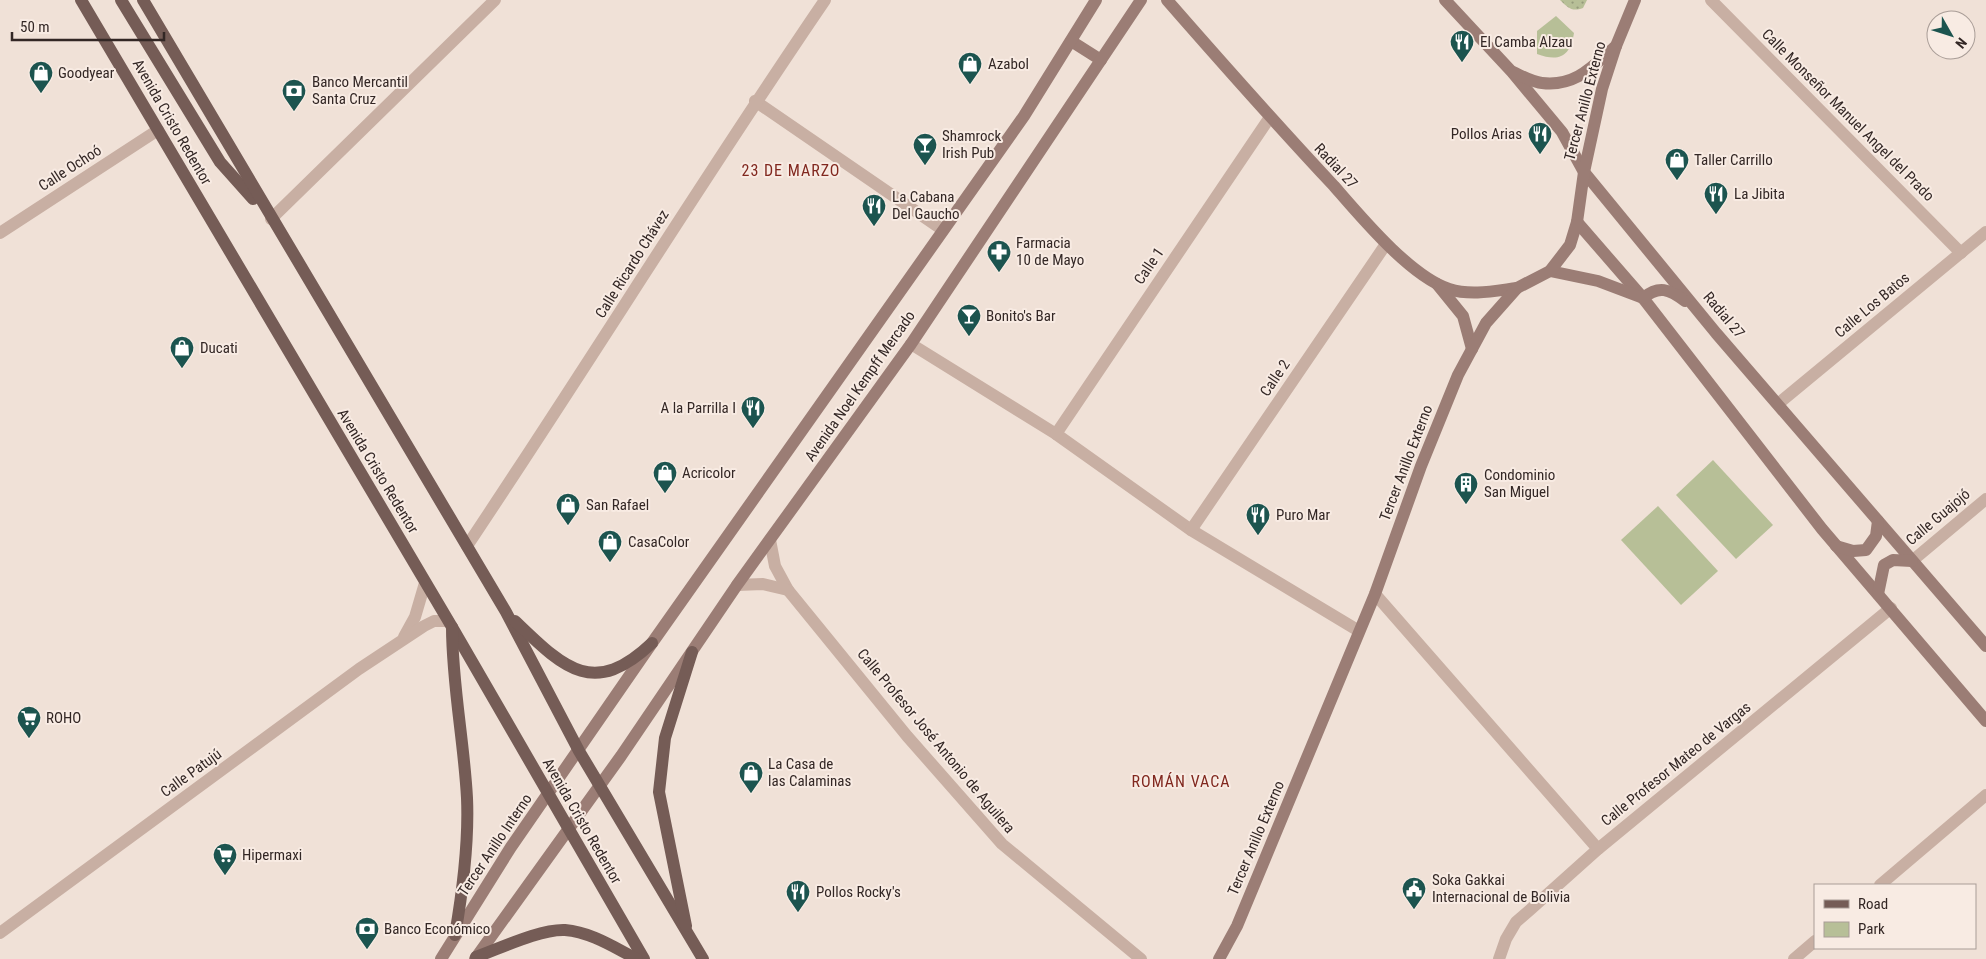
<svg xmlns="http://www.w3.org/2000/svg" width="1986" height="959" font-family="'Roboto Condensed',sans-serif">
  <defs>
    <pattern id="park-dots" width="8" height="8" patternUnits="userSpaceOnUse" patternTransform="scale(1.25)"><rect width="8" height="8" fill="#b7bf97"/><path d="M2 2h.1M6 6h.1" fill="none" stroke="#959b7b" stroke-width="1.8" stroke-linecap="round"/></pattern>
  </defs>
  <rect width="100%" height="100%" fill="#f0e1d7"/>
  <g fill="#b7bf97">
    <path d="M1556,16L1574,33C1570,57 1559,62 1537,54V31Z"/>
    <path d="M1713,460L1773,525L1736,559L1676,495Z"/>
    <path d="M1658,506L1718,571L1681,605L1621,540Z"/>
  </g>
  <path fill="url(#park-dots)" d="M1560,0H1587L1583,8C1572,12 1568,8 1560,0Z"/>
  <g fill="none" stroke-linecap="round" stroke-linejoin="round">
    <g stroke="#c8afa3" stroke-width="12">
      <path d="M1711,0L1961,253"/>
      <path d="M755,101L943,230"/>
      <path d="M271,219L495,0"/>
      <path d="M0,233L158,130"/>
      <path d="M911,344L1056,434L1191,530L1359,631"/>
      <path d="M1779,403L1986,232"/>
      <path d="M1056,434L1270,117"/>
      <path d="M1191,530L1386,244"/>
      <path d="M770,540L775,566L788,590L907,736L1002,844L1141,959"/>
      <path d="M467,546C588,365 702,180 825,0"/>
      <path d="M1912,561L1986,499"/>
      <path d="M737,585L763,584L788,590"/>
      <path d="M1375,594L1598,849"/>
      <path d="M404,637L415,617L425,583"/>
      <path d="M1880,885L1986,795"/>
      <path d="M0,933L359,669L424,626L434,621H448"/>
      <path d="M1499,959L1506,939L1516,922L1531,909L1598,849L1891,608"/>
      <path d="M1794,959L1815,941"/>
    </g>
    <g stroke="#9b7d75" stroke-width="12">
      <path d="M1167,0C1222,63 1277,125 1334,186C1361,217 1410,276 1449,289C1471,296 1494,291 1517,288"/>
      <path d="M1445,0L1512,72L1562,132L1584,172L1716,333L1986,646"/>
      <path d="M1071,41L1101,60"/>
      <path d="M1513,72C1522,76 1532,82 1542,83C1576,87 1593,66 1616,46"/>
      <path d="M1577,222L1643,298L1822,529L1986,721"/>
      <path d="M1550,271L1598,281L1643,298C1659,285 1669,289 1685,301"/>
      <path d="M1437,284L1463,316L1472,349"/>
      <path d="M1836,546L1853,551L1866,550L1876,536L1878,521"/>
      <path d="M1878,594L1884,565L1893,560L1912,561"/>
      <path d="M441,959L511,847L652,643L1024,116L1096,0"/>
      <path d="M475,959L621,756L737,585L911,344L1141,0"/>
      <path d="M1219,959L1237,926L1375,594L1421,466L1458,375L1486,323L1517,288L1550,271L1570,245L1577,222L1584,172L1602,89L1616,46L1635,0"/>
    </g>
    <g stroke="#755c56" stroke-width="12">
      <path d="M81,0L452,627L644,959"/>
      <path d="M121,0L220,162L253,199"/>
      <path d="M143,0L506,612L579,751L703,959"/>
      <path d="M515,621C563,667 593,699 652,643"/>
      <path d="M452,627C452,684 464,741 467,798C469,844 463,889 455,935"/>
      <path d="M686,926L659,792L665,738L692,652"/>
      <path d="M476,957C501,948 540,929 565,930C591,932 615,948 637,959"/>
    </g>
  </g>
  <defs>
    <symbol id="restaurant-pin" viewBox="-11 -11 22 30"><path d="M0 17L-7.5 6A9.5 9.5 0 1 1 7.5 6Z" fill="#1c544f" stroke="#f8ebe3"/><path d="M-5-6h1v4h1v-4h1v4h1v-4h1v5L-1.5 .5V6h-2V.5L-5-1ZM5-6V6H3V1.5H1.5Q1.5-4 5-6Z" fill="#fff"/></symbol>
    <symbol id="shop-pin" viewBox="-11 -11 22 30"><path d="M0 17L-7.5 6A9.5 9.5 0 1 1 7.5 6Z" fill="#1c544f" stroke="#f8ebe3"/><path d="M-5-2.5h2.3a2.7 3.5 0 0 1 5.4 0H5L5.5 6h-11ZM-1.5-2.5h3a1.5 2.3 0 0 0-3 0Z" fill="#fff"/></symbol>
    <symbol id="bank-pin" viewBox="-11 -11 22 30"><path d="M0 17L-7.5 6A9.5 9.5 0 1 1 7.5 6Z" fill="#1c544f" stroke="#f8ebe3"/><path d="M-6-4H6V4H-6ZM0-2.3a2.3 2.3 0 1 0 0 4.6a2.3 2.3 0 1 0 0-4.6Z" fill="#fff"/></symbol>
    <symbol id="bar-pin" viewBox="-11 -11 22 30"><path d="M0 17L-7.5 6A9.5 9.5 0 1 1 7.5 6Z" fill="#1c544f" stroke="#f8ebe3"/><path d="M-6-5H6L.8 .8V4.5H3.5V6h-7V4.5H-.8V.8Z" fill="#fff"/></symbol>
    <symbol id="pharmacy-pin" viewBox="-11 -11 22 30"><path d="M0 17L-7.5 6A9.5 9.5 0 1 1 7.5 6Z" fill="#1c544f" stroke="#f8ebe3"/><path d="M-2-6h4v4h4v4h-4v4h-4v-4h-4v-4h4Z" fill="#fff"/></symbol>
    <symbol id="building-pin" viewBox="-11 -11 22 30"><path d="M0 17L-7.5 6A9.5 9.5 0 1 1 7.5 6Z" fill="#1c544f" stroke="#f8ebe3"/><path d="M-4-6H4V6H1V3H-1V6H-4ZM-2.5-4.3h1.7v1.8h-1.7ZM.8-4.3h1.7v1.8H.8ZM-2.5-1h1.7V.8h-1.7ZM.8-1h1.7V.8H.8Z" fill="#fff"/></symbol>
    <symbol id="supermarket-pin" viewBox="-11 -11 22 30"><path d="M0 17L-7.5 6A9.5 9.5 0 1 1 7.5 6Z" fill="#1c544f" stroke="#f8ebe3"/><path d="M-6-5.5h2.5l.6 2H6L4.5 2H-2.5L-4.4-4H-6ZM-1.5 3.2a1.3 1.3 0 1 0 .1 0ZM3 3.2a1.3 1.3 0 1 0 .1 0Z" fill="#fff"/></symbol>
    <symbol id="civic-pin" viewBox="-11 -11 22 30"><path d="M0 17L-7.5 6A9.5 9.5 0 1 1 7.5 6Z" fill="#1c544f" stroke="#f8ebe3"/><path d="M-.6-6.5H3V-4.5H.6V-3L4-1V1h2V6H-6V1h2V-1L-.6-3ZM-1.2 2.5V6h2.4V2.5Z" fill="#fff"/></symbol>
  </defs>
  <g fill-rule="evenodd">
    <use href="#restaurant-pin" x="1448" y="28" width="28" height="38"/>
    <use href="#shop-pin" x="956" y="50" width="28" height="38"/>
    <use href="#shop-pin" x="27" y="59" width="28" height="38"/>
    <use href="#bank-pin" x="280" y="77" width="28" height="38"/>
    <use href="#restaurant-pin" x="1526" y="120" width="28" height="38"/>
    <use href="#bar-pin" x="911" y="131" width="28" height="38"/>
    <use href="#shop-pin" x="1663" y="146" width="28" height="38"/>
    <use href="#restaurant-pin" x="1702" y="180" width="28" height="38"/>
    <use href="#restaurant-pin" x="860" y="192" width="28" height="38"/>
    <use href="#pharmacy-pin" x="985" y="238" width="28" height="38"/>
    <use href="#bar-pin" x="955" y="302" width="28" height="38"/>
    <use href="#shop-pin" x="168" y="334" width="28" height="38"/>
    <use href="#restaurant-pin" x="739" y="394" width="28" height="38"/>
    <use href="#shop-pin" x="651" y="459" width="28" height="38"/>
    <use href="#building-pin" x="1452" y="470" width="28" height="38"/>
    <use href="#shop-pin" x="554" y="491" width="28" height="38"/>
    <use href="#restaurant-pin" x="1244" y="501" width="28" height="38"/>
    <use href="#shop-pin" x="596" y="528" width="28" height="38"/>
    <use href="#supermarket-pin" x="15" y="704" width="28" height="38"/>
    <use href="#shop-pin" x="737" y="759" width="28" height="38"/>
    <use href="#supermarket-pin" x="211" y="841" width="28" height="38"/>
    <use href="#civic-pin" x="1400" y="875" width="28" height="38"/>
    <use href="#restaurant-pin" x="784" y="878" width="28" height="38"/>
    <use href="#bank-pin" x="353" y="915" width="28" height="38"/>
  </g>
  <g text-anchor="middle" stroke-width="4" stroke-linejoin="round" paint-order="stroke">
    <g font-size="15" fill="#332725" stroke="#f8ebe3" text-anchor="start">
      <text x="1480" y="47">El Camba Alzau</text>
      <text x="988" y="69">Azabol</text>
      <text x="58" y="78">Goodyear</text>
      <text x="312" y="87">Banco Mercantil<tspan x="312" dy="17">Santa Cruz</tspan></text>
      <text x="1522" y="139" text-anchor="end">Pollos Arias</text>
      <text x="942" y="141">Shamrock<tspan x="942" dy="17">Irish Pub</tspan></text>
      <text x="1694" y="165">Taller Carrillo</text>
      <text x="1734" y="199">La Jibita</text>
      <text x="892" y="202">La Cabana<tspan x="892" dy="17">Del Gaucho</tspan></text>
      <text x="1016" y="248">Farmacia<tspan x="1016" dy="17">10 de Mayo</tspan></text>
      <text x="986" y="321">Bonito's Bar</text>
      <text x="200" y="353">Ducati</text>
      <text x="736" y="413" text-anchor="end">A la Parrilla I</text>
      <text x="682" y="478">Acricolor</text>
      <text x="1484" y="480">Condominio<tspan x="1484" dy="17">San Miguel</tspan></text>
      <text x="586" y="510">San Rafael</text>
      <text x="1276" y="520">Puro Mar</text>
      <text x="628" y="547">CasaColor</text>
      <text x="46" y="723">ROHO</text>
      <text x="768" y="769">La Casa de<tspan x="768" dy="17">las Calaminas</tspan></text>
      <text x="242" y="860">Hipermaxi</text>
      <text x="1432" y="885">Soka Gakkai<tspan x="1432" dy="17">Internacional de Bolivia</tspan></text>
      <text x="816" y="897">Pollos Rocky's</text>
      <text x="384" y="934">Banco Económico</text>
    </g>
    <g font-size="15" fill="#332725" stroke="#f8ebe3">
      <text transform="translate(1585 101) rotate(-75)" y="5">Tercer Anillo Externo</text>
      <text transform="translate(1848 115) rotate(45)" y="5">Calle Monseñor Manuel Angel del Prado</text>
      <text transform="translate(172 122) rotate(60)" y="5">Avenida Cristo Redentor</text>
      <text transform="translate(1336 166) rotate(47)" y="5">Radial 27</text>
      <text transform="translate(70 168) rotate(-33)" y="5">Calle Ochoó</text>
      <text transform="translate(632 264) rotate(-58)" y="5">Calle Ricardo Chávez</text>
      <text transform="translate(1149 266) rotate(-56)" y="5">Calle 1</text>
      <text transform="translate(1872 305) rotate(-40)" y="5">Calle Los Batos</text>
      <text transform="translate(1724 315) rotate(50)" y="5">Radial 27</text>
      <text transform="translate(1275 378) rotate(-56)" y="5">Calle 2</text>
      <text transform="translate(860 386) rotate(-55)" y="5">Avenida Noel Kempff Mercado</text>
      <text transform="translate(1406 463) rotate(-69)" y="5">Tercer Anillo Externo</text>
      <text transform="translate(378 471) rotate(59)" y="5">Avenida Cristo Redentor</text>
      <text transform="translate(1938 517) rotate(-40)" y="5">Calle Guajojó</text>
      <text transform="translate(936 741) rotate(50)" y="5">Calle Profesor José Antonio de Aguilera</text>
      <text transform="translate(1676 764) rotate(-39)" y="5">Calle Profesor Mateo de Vargas</text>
      <text transform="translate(191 773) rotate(-36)" y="5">Calle Patujú</text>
      <text transform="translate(582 821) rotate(60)" y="5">Avenida Cristo Redentor</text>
      <text transform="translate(1256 838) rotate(-67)" y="5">Tercer Anillo Externo</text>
      <text transform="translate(495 845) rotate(-56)" y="5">Tercer Anillo Interno</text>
    </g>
    <g font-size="16" letter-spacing="1" fill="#81281f" stroke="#f8ebe3">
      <text x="791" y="176">23 DE MARZO</text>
      <text x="1181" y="787">ROMÁN VACA</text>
    </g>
  </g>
  <rect x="1814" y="884" width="162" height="65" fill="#f8ebe3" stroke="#a99d97"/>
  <rect x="1824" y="900" width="25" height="8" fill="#755c56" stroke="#a99d97"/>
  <text x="1858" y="909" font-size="15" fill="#332725">Road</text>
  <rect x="1824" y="922" width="25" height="15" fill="#b7bf97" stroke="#a99d97"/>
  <text x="1858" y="934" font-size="15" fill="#332725">Park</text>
  <g transform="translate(1951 35) rotate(129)"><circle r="24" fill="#f8ebe3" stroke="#a99d97"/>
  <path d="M0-4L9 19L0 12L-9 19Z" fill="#1c544f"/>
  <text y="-8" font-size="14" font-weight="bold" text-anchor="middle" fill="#332725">N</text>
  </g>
  <path d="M12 32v8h152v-8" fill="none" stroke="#332725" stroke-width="2.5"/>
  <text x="20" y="32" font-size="15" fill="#332725" stroke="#f8ebe3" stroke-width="4" paint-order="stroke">50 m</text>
</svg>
